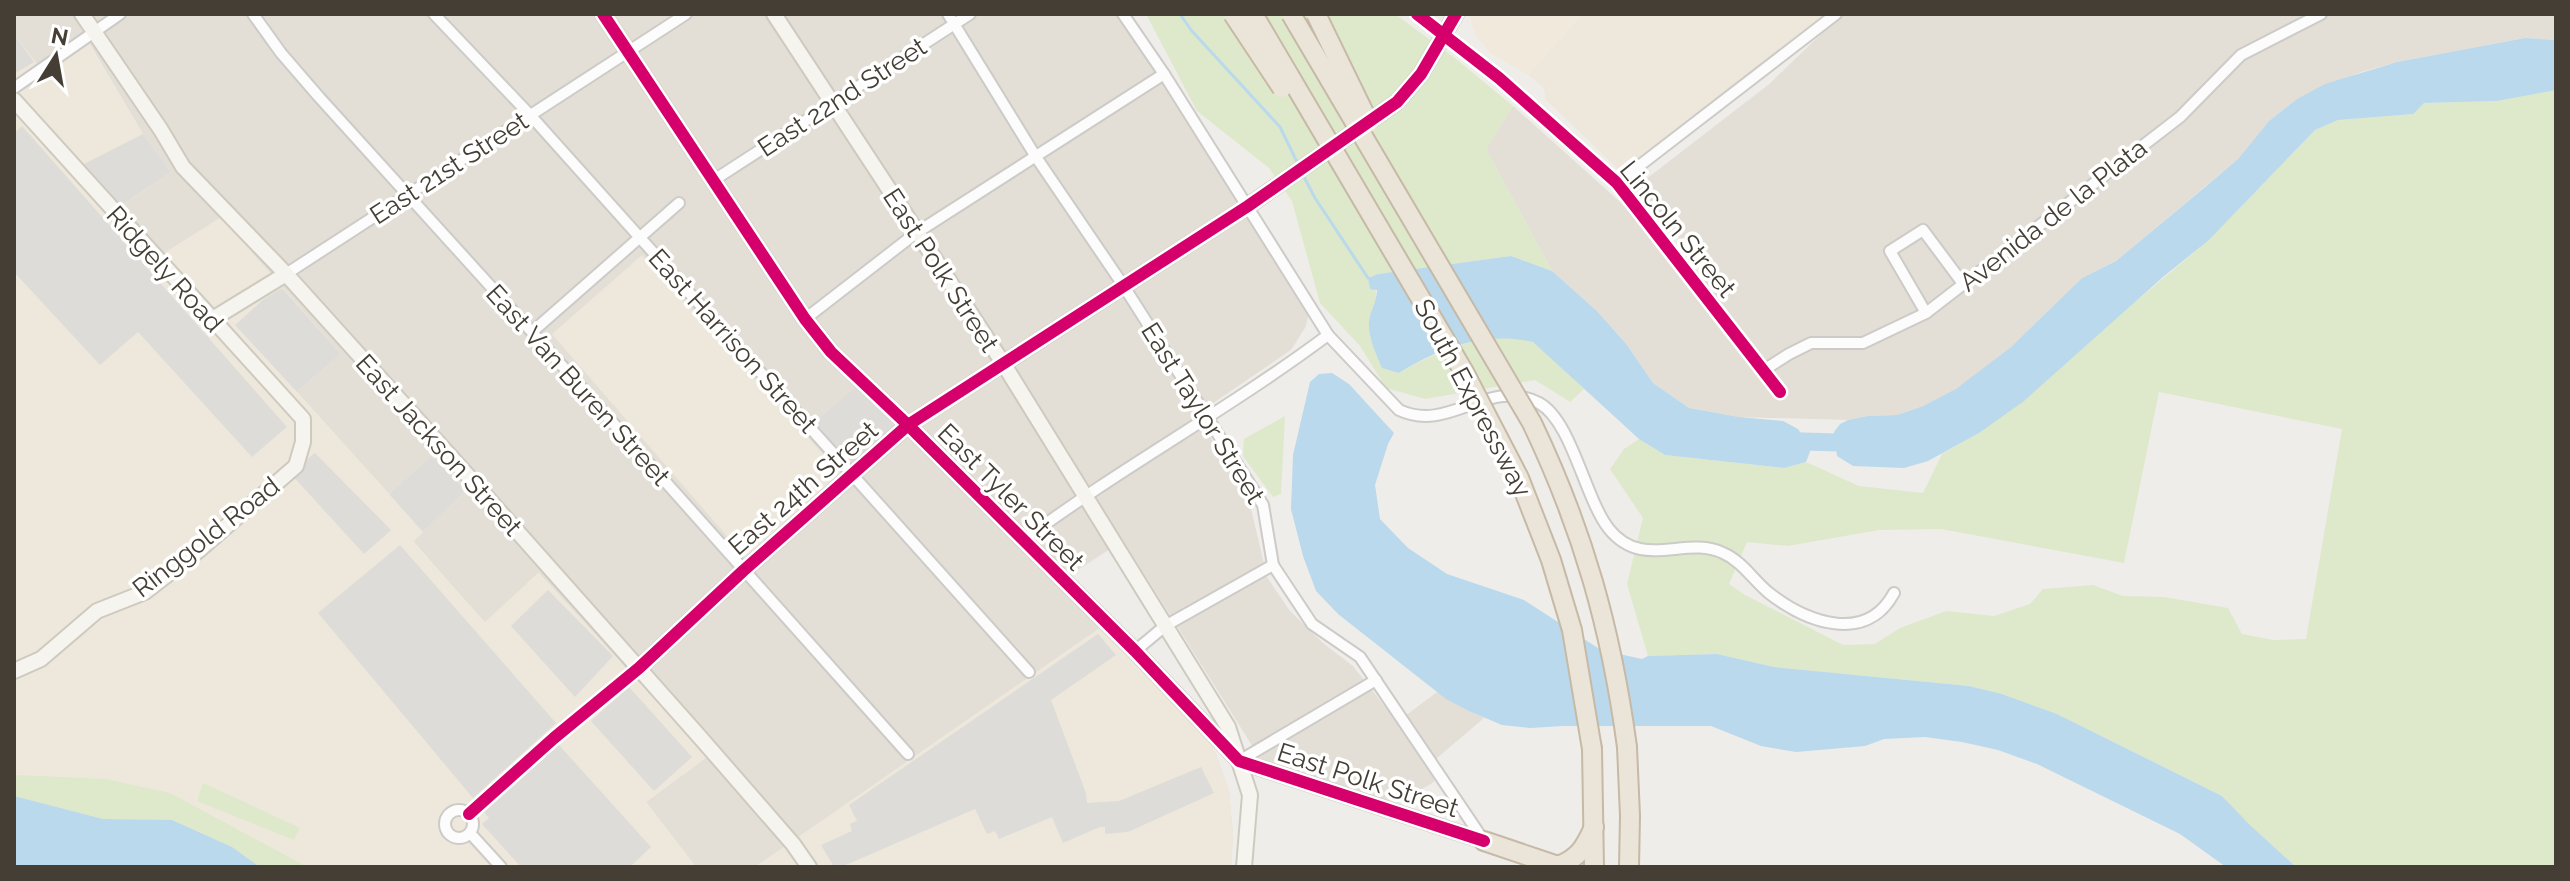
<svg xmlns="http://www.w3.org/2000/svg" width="2570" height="881" font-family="Raleway,sans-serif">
  <rect width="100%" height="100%" fill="#efede9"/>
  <g fill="#e3dfd6">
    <path d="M17,14H1125L1313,300L1305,328L1291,350L1197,414L1250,504L1267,577L1290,611L1323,643L1353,666L1397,722L1437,692L1484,718L1437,758L1434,782L1390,808L1263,763L1121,537L1107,551L1070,575L1115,620L1102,627L1204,734L1215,751L1229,790L1233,835L1231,867L806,832L755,867H696L646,802L707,757L539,573L485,623L413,541L466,489L431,456L389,494L297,392L341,354L221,218L163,254L120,206L170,171L143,134L89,43L43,72L14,34V16Z"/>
    <path d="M1842,14H2556V40L2525,38L2397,62L2361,72L2297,99L2269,121L2238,159L2116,261L2082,278L2011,347L1956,390L1923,406L1897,415L1868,416L1848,420L1739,417L1689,408L1653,383L1627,345L1597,311L1552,271L1486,149L1513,106L1728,299L1637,186L1768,85Z"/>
  </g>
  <path fill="#f1e9dc" d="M1469,14H1583L1528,75L1490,53L1475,34Z"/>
  <g fill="#ede8db">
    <path d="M1583,14H1827L1625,169H1618L1546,100L1544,88L1528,75Z"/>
    <path d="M14,34L43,72L88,43L143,134L171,172L121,206L163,254L221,217L341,354L297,392L389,494L431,456L466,490L413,542L485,622L538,573L707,757L646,802L696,867H14Z"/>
    <path d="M642,255L841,474L746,558L552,334Z"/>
    <path d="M1101,627L1204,734L1215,751L1229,790L1233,835L1231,867H755Z"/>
  </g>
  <g fill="#dde9ca" fill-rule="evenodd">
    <path d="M1146,14H1395L1456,59L1513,106L1486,149L1552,271L1511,256L1378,274L1368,278C1382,295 1376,302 1369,321L1399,373C1429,355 1500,323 1534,343C1550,352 1570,376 1584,389L1570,402L1535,380L1425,399L1386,388L1360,346L1320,303L1292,201L1269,168L1197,111Z"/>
    <path d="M2549,90H2556V867H2296L2250,825L2222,796L2057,714L2002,694L1969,686L1774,667L1717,654L1648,656L1627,584L1643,518L1610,469L1624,449L1639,439L1665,455L1784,468L1806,462L1859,486L1923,493L1942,454L1979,433L2209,240L2315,130L2338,120L2412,114L2424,103L2497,101ZM2159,392L2342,429L2306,639L2274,640L2242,634L2228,608L2164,597L2123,596L2093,585L2043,589L2030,604L1994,616L1946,611L1900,628L1875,644L1843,645L1745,595L1729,584L1747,542L1788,546L1879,530L1941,529L2124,563Z"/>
    <path d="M1285,416L1281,494L1273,497L1243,456L1244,439Z"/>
    <path d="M14,775L105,779L170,793L307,867H260L232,847L172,820L103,819L14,796Z"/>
    <path d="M203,783L300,828L294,840L197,801Z"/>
  </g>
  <g fill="#dedcd9">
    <path d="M14,34L34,62L14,74Z"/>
    <path d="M22,126L287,427L252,457L138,332L100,365L14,272V133Z"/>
    <path d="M143,134L171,172L120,206L84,164Z"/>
    <path d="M282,288L341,354L297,392L235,325L264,299Z"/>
    <path d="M860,384L899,423L852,465L815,422Z"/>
    <path d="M315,453L391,530L364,554L290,473Z"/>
    <path d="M431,456L466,490L423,532L389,494Z"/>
    <path d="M400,545L556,723L473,798L318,613Z"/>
    <path d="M548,590L613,656L575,697L511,626Z"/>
    <path d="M1098,634L1116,655L1051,700L1086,793L1087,803L1119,801L1201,767L1214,793L1128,832L1105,834V827H1100L1063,843L1052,817L999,839L995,831L987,834L975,809L841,867H834L821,845L852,831L850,824L857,821L849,805Z"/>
    <path d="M629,687L692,757L654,791L591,721Z"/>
    <path d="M559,745L651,847L632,865L633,867H521L482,824L489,818L483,811Z"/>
  </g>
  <g fill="#bad9ec">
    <path d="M2525,38L2556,40V90L2497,101L2424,103L2413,114L2338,120L2315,130L2209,240L2163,277L2024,401L1979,433L1928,461L1904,468L1853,466L1837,456L1834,432L1840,424L1848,420L1868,416L1897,415L1923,406L1956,389L2011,347L2082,278L2116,261L2204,188L2238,159L2269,121L2297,99L2325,84L2397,62Z"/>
    <path d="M1511,256L1552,271L1597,311L1627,345L1653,383L1689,408L1739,417L1783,421L1798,429L1811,449L1806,462L1784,468L1665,455L1639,439L1533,342C1484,331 1440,348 1399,373L1382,368C1376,353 1368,338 1369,322C1370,311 1377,302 1377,290L1370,289L1368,278L1378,274Z"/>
    <path d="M1332,373L1349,384L1394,433L1388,444L1375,485L1380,519L1408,548L1447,574L1524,600L1601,650L1642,659L1648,656L1717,654L1774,667L1969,686L2002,694L2057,714L2222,796L2250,825L2296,867H2226L2180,834L2037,764L1998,750L1962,742L1925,737L1884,739L1865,746L1796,752L1761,746L1711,726H1563L1530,728L1502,725L1469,711L1446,699L1338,614L1316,591L1303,556L1291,509L1293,455L1310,382L1319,374Z"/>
    <path d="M14,796L103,819L172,820L232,847L260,867H14Z"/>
  </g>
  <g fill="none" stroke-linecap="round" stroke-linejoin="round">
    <g stroke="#bad9ec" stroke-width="3">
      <path d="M1180,14L1191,30L1280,127L1298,164"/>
      <path d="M1303,175L1315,198L1368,278"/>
    </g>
    <path stroke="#bad9ec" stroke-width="18" d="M1786,441L1856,443"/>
    <defs>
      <g id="street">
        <path d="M253,14L281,53L319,97L532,332L908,754"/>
        <path d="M434,14L531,116L1029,672"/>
        <path d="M948,14L1036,157L1123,285L1263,505L1273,565L1312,624L1360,657L1484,841"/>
        <path d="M1123,14L1164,74L1328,335L1399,410C1450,434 1488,376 1539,403C1572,421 1585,499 1609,529C1643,571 1685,535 1723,553C1742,561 1753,580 1769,593C1806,622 1866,645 1894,593"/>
        <path d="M1417,14L1499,78L1617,183L1780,392"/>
        <path d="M14,88L120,14"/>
        <path d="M714,180L970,14"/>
        <path d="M1617,183L1836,14"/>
        <path d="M286,274L686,14"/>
        <path d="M1926,313L1890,251L1923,230L1964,285"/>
        <path d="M805,319L916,233L1164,74"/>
        <path d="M532,332L679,203"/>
        <path d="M1764,370L1789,354L1811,343H1863L1926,313L2180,117L2241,55L2321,14"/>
        <path d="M1022,541C1122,467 1229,409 1328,335"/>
        <path d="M1135,651L1165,626L1273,565"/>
        <path d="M1239,761L1376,680"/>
        <circle cx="459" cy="824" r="14"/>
        <path d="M469,814L554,738L639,668"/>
        <path d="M470,833L501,867"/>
      </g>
      <g id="secondary">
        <path d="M82,14L161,130L183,167L286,274L469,477L698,735L793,844L809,867"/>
        <path d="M603,14L805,319L831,352L908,425L1135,651L1239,761L1484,841"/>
        <path d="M774,14L1003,363L1228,727L1250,795L1244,867"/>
        <path d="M14,100L303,419V442L296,466L198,551L145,592L97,611L41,659L14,671"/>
        <path d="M211,320L286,274"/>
        <path d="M639,668L743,571L908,425L1248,206L1397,102L1421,74L1456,14"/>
      </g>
      <g id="highway">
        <path d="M1627,747L1630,816L1629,867"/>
        <path d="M1592,749L1594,867"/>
        <path d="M1484,841L1558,866C1579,858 1585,847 1594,827"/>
      </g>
    </defs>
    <use href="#street" stroke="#cdcbc7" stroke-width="14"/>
    <use href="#secondary" stroke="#cecac0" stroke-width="18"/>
    <use href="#highway" stroke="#c6b9a5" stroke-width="22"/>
    <use href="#street" stroke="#fdfcfc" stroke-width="10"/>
    <use href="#secondary" stroke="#f6f4ee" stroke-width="14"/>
    <use href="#highway" stroke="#ebe4d9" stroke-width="18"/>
    <defs>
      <g id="highway-bridge">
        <path d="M1233,14L1282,88"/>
        <path d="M1253,14L1464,372L1519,478L1551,560L1572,630L1592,749"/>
        <path d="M1291,14L1532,423C1583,530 1611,628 1627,747"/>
        <path d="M1316,14L1369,123"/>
      </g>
    </defs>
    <use href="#highway-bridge" stroke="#c6b9a5" stroke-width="22" stroke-linecap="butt"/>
    <use href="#highway-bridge" stroke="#ebe4d9" stroke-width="18"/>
    <defs>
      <g id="cycleway">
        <path d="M603,14L805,319L831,352L908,425L1135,651L1239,761L1484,841"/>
        <path d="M1417,14L1499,78L1617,183L1780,392"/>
        <path d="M469,814L554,738L639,668L743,571L908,425L1248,206L1397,102L1421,74L1456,14"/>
      </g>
    </defs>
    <use href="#cycleway" stroke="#fff" stroke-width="17"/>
    <use href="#cycleway" stroke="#d6006c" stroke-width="12"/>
  </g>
  <g text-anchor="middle" stroke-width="7" stroke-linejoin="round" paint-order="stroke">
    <g font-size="26" fill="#443e35" stroke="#fff">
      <text transform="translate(842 97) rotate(-33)" y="9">East 22nd Street</text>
      <text transform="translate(449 168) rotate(-33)" y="9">East 21st Street</text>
      <text transform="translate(2053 215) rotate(-38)" y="9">Avenida de la Plata</text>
      <text transform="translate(1678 229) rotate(51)" y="9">Lincoln Street</text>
      <text transform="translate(165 269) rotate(48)" y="9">Ridgely Road</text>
      <text transform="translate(941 270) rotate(57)" y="9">East Polk Street</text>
      <text transform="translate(733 341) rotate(48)" y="9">East Harrison Street</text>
      <text transform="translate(578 385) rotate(48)" y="9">East Van Buren Street</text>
      <text transform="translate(1473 398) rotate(62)" y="9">South Expressway</text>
      <text transform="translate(1203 413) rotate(58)" y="9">East Taylor Street</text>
      <text transform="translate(439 445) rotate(48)" y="9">East Jackson Street</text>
      <text transform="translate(803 488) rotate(-41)" y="9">East 24th Street</text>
      <text transform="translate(1011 497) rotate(45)" y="9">East Tyler Street</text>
      <text transform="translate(206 537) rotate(-38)" y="9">Ringgold Road</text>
      <text transform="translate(1368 780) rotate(18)" y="9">East Polk Street</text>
    </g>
  </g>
  <rect width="2570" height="881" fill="none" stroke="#443e35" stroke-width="32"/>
  <g transform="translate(56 56) rotate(11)" stroke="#ffffff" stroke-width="6" paint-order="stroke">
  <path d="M0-6L14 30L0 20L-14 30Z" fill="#443e35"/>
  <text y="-12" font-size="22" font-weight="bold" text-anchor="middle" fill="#443e35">N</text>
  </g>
</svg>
